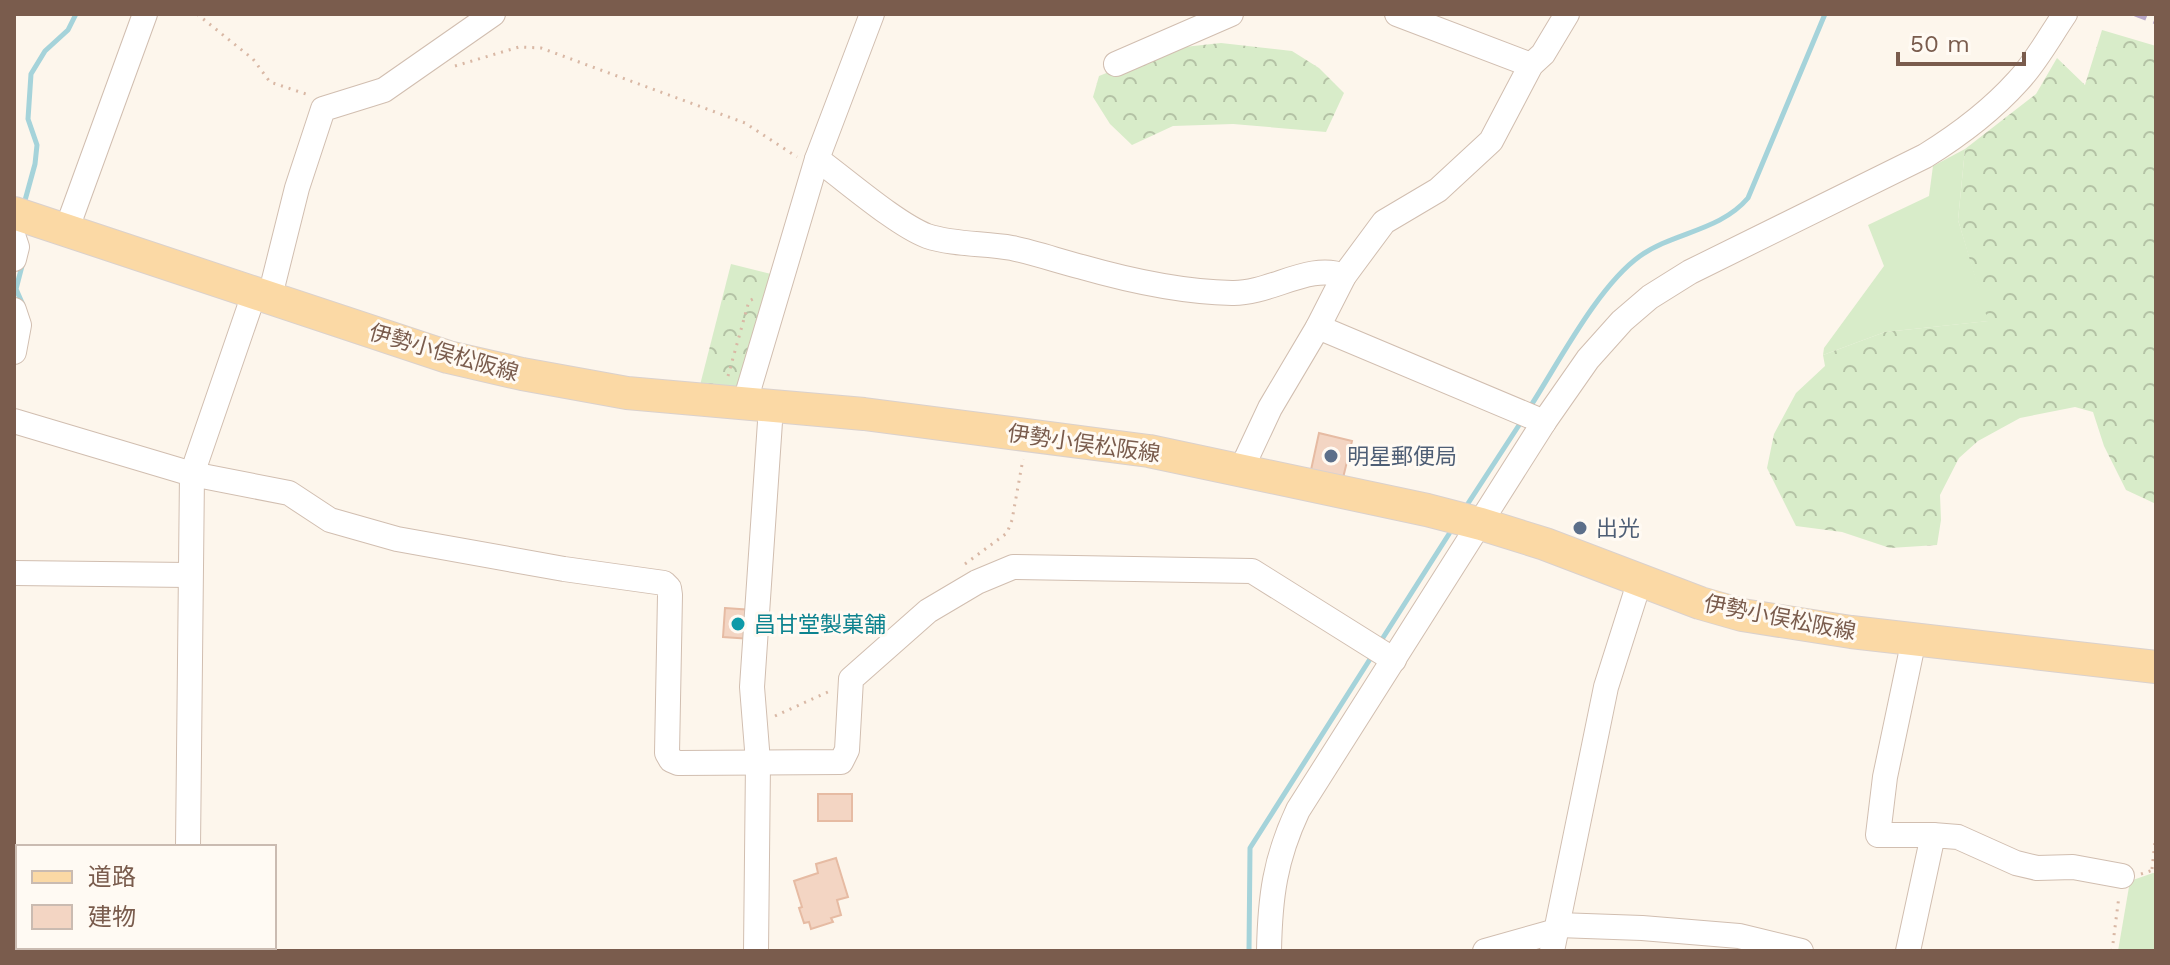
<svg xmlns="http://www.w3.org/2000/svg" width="2170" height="965" font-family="'Work Sans','Noto Sans JP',sans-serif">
  <defs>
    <pattern id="forest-crowns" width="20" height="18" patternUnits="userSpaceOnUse" patternTransform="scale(2)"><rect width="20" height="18" fill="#d8ecc9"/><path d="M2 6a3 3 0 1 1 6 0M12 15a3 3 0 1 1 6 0" fill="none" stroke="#b4c2a5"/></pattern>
  </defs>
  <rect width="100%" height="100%" fill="#fdf6ec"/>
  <g fill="#d8ecc9">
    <path d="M1965,149L1958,220L1989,321L1885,332L1823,355L1824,348L1884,266L1868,225L1929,196L1933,166Z"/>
    <path d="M2153,873H2156V951H2118L2130,881Z"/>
  </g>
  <g fill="url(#forest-crowns)">
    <path d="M2102,30L2156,46V504L2126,490L2104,446L2093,412L2075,407L2020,418L1978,441L1959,458L1940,495L1941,520L1937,545L1890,548L1842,532L1796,526L1767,468L1774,434L1796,393L1825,366L1823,355L1885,332L1988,321L1958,220L1965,149L2036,94L2057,58L2085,85Z"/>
    <path d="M1221,43L1292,51L1319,68L1344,93L1326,132L1233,124L1173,126L1132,145L1110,124L1093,97L1099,76L1166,49Z"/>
    <path d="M731,264L775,275L740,395L699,389Z"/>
  </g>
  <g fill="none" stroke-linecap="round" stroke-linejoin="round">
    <g stroke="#a5d3da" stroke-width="5">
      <path d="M24,204L35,164L37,145L28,119L31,74L45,51L68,30L76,14"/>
      <path d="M23,262L16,289L23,305"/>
      <path d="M1530,407C1559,362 1598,286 1640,256C1674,232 1720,231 1748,198L1825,14"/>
      <path d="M1467,505L1523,419"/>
      <path d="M1379,644L1449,534"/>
      <path d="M1249,951L1250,848L1372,656"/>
    </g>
  </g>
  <g fill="#f3d5c3" stroke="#e6bba3" stroke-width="2">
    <path d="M1319,433L1352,441L1343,478L1311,470Z"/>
    <path d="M725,608L753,610L751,639L723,637Z"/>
    <rect x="818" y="794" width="34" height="27"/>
    <path d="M836,858L848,897L837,900L841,915L831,918L833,922L811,929L809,922L804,923L799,908L802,907L794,881L818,873L816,864Z"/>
  </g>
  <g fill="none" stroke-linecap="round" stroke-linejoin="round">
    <defs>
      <g id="minor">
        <path d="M1397,14L1531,65"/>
        <path d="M1116,64L1231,14"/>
        <path d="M817,159C846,180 896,224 927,236C954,245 984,243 1012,248C1035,253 1059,261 1082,267C1131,281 1182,292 1232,293C1270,294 1310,262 1344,276"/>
        <path d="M66,231L145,14"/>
        <path d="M14,238L17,247L14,259"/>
        <path d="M269,300L297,188L323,109L384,90L493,14"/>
        <path d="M14,310L19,325L14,352"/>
        <path d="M1318,327L1544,422"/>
        <path d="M744,405L817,159L872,14"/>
        <path d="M14,421L192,474L289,493L330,520L397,539L564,569L664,583L669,588L670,595L667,753L671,760L678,763L841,762L847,750L851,679L928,611L977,582L1013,567L1252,571L1394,660"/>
        <path d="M1240,472L1270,408L1318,327L1344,276L1384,222L1438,190L1491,141L1531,65L1543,54L1567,14"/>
        <path d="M14,573L189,575"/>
        <path d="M1914,639L1885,777L1878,835H1933"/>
        <path d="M188,847L192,474L254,294"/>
        <path d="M1558,925L1642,928L1739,936L1801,951"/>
        <path d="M187,951V947"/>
        <path d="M756,951L758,762L752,687L771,407"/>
        <path d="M1269,951C1270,897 1275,859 1298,810L1544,422L1588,359L1622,321L1650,297L1690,272L1925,156C1959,135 1991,111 2018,81C2036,62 2050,36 2065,14"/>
        <path d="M1485,951L1556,931"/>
        <path d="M1552,951L1606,687L1640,580"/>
        <path d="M1908,951L1933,835L1958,837L2016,863L2037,868L2073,867L2122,876"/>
      </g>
      <path id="major" d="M14,213L448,357L522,374L627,393L864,414L1149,451L1427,510L1481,524L1545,544L1700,603L1742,615L1851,632L2156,667"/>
    </defs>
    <use href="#minor" stroke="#d1beb0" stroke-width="26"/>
    <use href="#major" stroke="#dad1cd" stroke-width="34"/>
    <g stroke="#d9b8a5" stroke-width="3" stroke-dasharray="2 6" stroke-linecap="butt">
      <path d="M197,14L253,59L270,82L309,95"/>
      <path d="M455,66L519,47L541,48L745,123L797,157"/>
      <path d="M728,376L749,301L755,298"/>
      <path d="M965,564L1007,533L1012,520L1023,459"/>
      <path d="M775,716L830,691"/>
      <path d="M2152,869L2156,833"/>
      <path d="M2141,874L2156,869"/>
      <path d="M2112,951L2119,896"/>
    </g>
    <use href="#minor" stroke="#fff" stroke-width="24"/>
    <use href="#major" stroke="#fbd9a5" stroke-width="32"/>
    <path stroke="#b9a8c9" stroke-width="5" stroke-dasharray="12 8" stroke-linecap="butt" d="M2135,14L2156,22"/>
  </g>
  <g fill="#5c6f8a" stroke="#fffaf3" stroke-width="3">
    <circle cx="1331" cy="456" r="8"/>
    <circle cx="1580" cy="528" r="8"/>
  </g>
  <circle fill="#0f9aa8" stroke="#fffaf3" stroke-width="3" cx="738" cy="624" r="8"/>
  <g text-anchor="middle" stroke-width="6" stroke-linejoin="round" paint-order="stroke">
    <g font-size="22" fill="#7a5c4d" stroke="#fffaf3">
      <text transform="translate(444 352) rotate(16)" y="8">伊勢小俣松阪線</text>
      <text transform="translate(1084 443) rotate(8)" y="8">伊勢小俣松阪線</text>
      <text transform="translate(1780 617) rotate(11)" y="8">伊勢小俣松阪線</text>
    </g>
    <g font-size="22" fill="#4e5e75" stroke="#fffaf3" text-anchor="start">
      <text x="1347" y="464">明星郵便局</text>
      <text x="1596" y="536">出光</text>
    </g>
    <g font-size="22" fill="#0d838f" stroke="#fffaf3" text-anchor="start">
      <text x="754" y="632">昌甘堂製菓舗</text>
    </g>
  </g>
  <rect width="2170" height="965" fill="none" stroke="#7a5c4d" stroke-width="32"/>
  <rect x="16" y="845" width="260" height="104" fill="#fffaf3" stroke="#cabbb1" stroke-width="2"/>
  <rect x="32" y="871" width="40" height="12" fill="#fbd9a5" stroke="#cabbb1" stroke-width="2"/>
  <text x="88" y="885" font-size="24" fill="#7a5c4d">道路</text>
  <rect x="32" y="905" width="40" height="24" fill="#f3d5c3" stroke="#cabbb1" stroke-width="2"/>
  <text x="88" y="925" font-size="24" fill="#7a5c4d">建物</text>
  <path d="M1898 52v12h126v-12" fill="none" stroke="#7a5c4d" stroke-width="4"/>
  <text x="1910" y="52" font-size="24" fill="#7a5c4d" stroke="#fffaf3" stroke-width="6" paint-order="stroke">50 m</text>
</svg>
